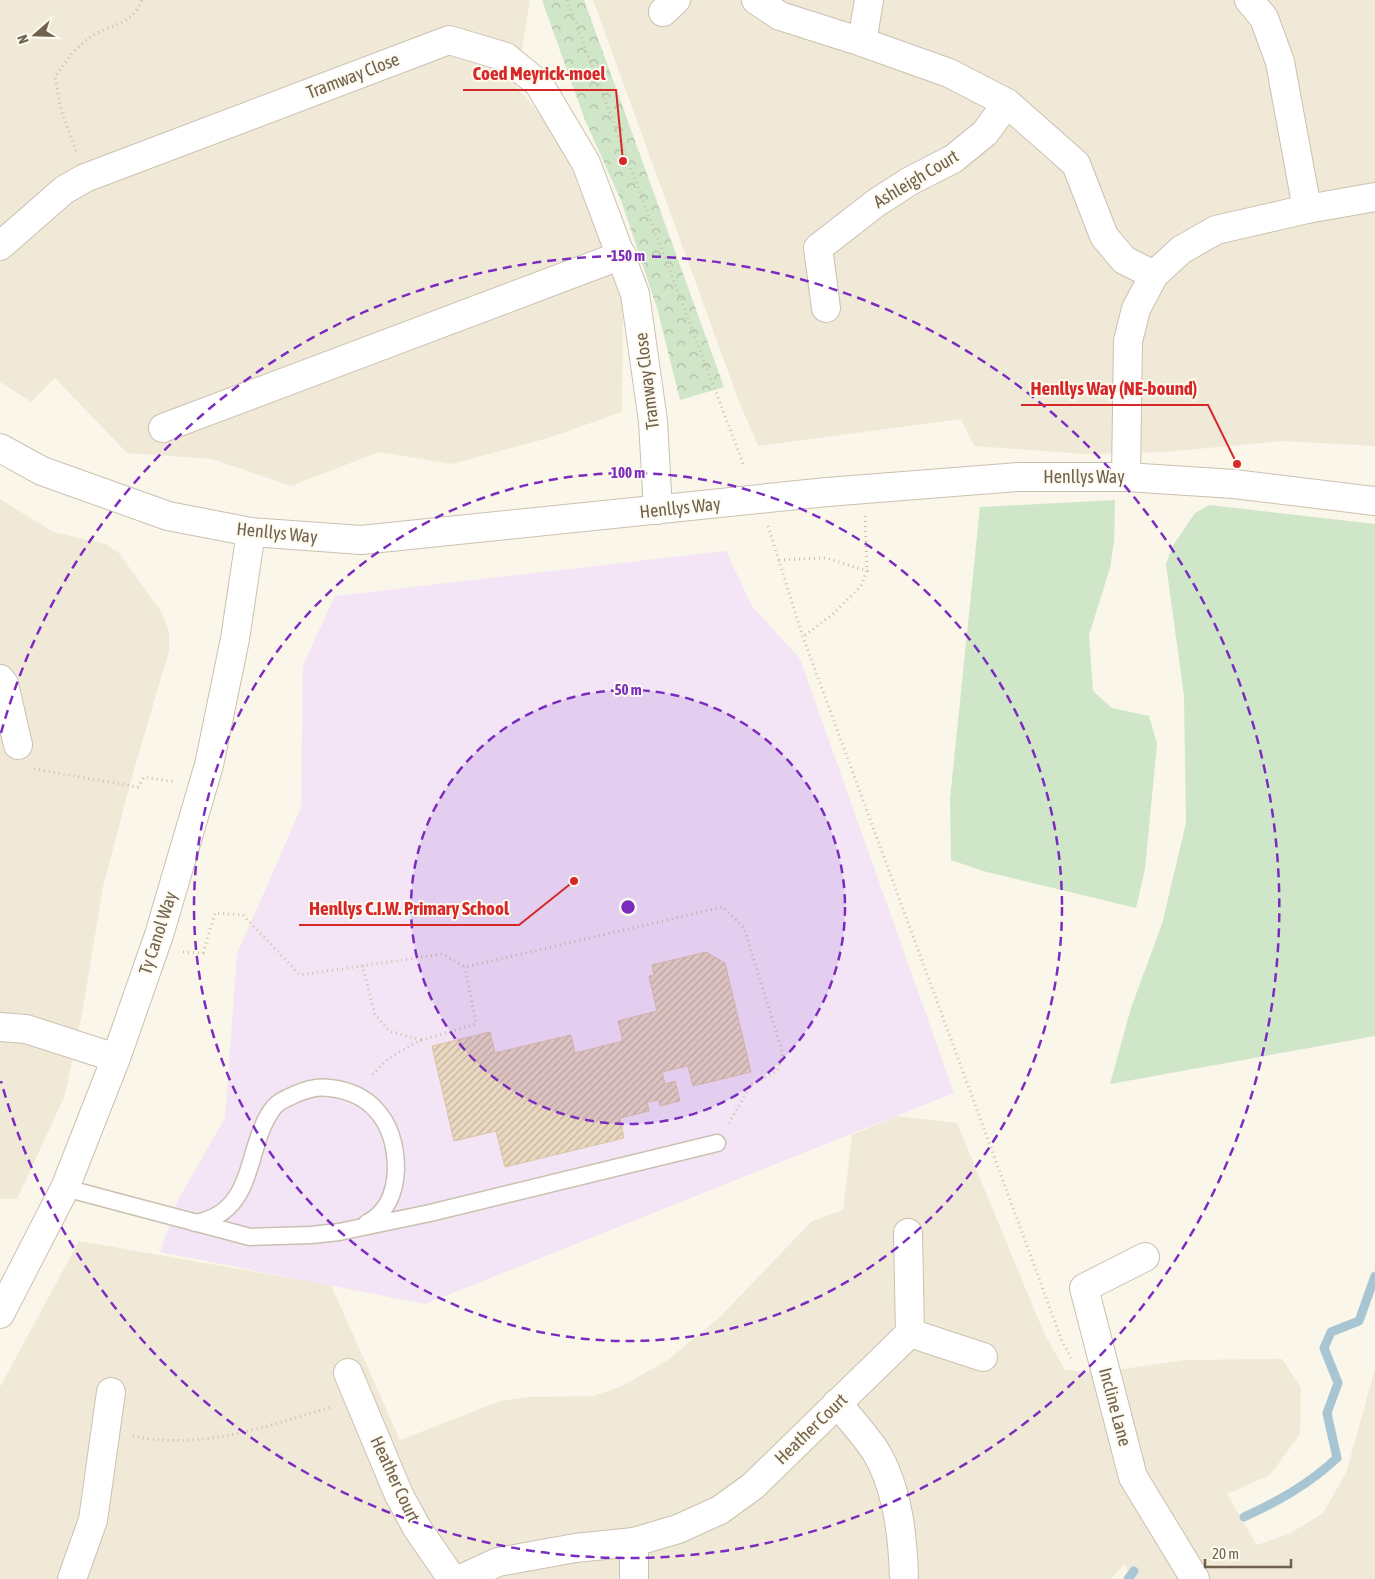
<svg xmlns="http://www.w3.org/2000/svg" width="1375" height="1579" font-family="'Asap Condensed',sans-serif">
  <defs>
    <pattern id="forest-crowns" width="20" height="18" patternUnits="userSpaceOnUse" patternTransform="scale(1.25)"><rect width="20" height="18" fill="#d0e6c8"/><path d="M2 6a3 3 0 1 1 6 0M12 15a3 3 0 1 1 6 0" fill="none" stroke="#adbea5"/></pattern>
    <pattern id="building-hatch" width="6" height="6" patternUnits="userSpaceOnUse" patternTransform="scale(1.25)"><rect width="6" height="6" fill="#ead8c1"/><path d="M-1 1l2-2M0 6l6-6M5 7l2-2" fill="none" stroke="#c2b39f"/></pattern>
  </defs>
  <rect width="100%" height="100%" fill="#faf6e9"/>
  <g fill="#f1e9d8">
    <path d="M0,0H530L516,87L557,133L591,216L623,305L622,412L548,438L452,464L379,452L291,486L212,459L127,453L55,378L31,402L0,382Z"/>
    <path d="M593,0H1375V446L1282,441L1165,452L1084,454L974,446L961,419L758,446L738,399Z"/>
    <path d="M0,499L53,532L106,544L119,553L162,613L169,631V651L133,773L103,887L83,1008L65,1095L17,1199H0Z"/>
    <path d="M897,1116L957,1123L1044,1333L1065,1370L1096,1373L1184,1360L1282,1359L1301,1388L1300,1434L1270,1475L1227,1494L1257,1545L1289,1534L1323,1513L1346,1473L1375,1369V1579H1131L1125,1564L1111,1579H0V1387L79,1241L331,1285L400,1440L500,1401L529,1397L593,1396L622,1386L666,1361L718,1319L812,1221L843,1210L852,1135Z"/>
  </g>
  <path fill="#f3e5f6" d="M726,551L752,606L800,659L954,1093L425,1304L160,1252L178,1200L225,1118L237,954L301,808L303,665L335,596Z"/>
  <g fill="#d0e6c8">
    <path d="M1115,500L1114,542L1110,568L1089,635L1093,691L1112,708L1149,716L1157,744L1145,869L1136,908L983,871L951,860L950,799L980,507Z"/>
    <path d="M1209,505L1375,524V1036L1110,1084L1131,1008L1162,924L1186,823L1184,696L1166,564L1172,547L1195,513Z"/>
  </g>
  <path fill="url(#forest-crowns)" d="M542,0H584L724,387L680,400L657,308L622,203L585,120Z"/>
  <g fill="none" stroke-linecap="round" stroke-linejoin="round">
    <g stroke="#a7c5d2" stroke-width="9">
      <path d="M1244,1517C1279,1501 1309,1484 1337,1458L1327,1413L1338,1383L1324,1348L1331,1332L1359,1321L1375,1276"/>
      <path d="M1128,1579L1134,1571"/>
    </g>
  </g>
  <path fill="url(#building-hatch)" stroke="#ddc3a6" d="M706,952L725,963L751,1072L693,1086L688,1066L662,1072L665,1084L675,1081L680,1101L660,1106L659,1100L647,1102L649,1111L620,1118L624,1138L505,1167L496,1131L454,1141L432,1046L490,1032L495,1053L571,1035L575,1053L623,1041L618,1021L657,1011L649,976L654,975L652,965Z"/>
  <g fill="none" stroke-linecap="round" stroke-linejoin="round">
    <defs>
      <g id="service">
        <path d="M65,1188L250,1237L311,1235L339,1232L430,1213L717,1143"/>
        <path d="M195,1223C258,1212 244,1145 274,1107C279,1101 289,1097 296,1094C307,1089 318,1086 330,1088C347,1090 364,1096 376,1110C391,1126 396,1148 396,1170C395,1192 387,1213 367,1223"/>
      </g>
      <g id="minor">
        <path d="M756,0L780,16L862,42L949,73L1007,103L1076,164L1104,236L1124,260L1154,275"/>
        <path d="M1249,0L1264,18L1280,62L1307,209"/>
        <path d="M663,12L676,0"/>
        <path d="M862,42L869,0"/>
        <path d="M0,246L64,190L85,178L449,40L506,57L539,84L586,163L635,294L653,421L658,510"/>
        <path d="M826,308L818,248L876,203L910,181L953,159L985,133L1007,103"/>
        <path d="M163,428L622,255"/>
        <path d="M1126,477L1128,341L1136,309L1154,275L1181,250L1216,230L1307,209L1375,197"/>
        <path d="M0,679L4,684L18,745"/>
        <path d="M0,1027L26,1029L116,1058"/>
        <path d="M908,1233L910,1333"/>
        <path d="M1145,1257L1084,1288L1133,1477L1195,1579"/>
        <path d="M348,1373L399,1495L417,1528L452,1579"/>
        <path d="M837,1403C850,1419 865,1435 876,1452C898,1489 903,1537 904,1579"/>
        <path d="M634,1542V1579"/>
        <path d="M72,1579L93,1520L111,1392"/>
        <path d="M461,1579L498,1562L575,1548L634,1542L678,1529L720,1510L753,1486L910,1333L983,1357"/>
      </g>
      <g id="tertiary">
        <path d="M0,448L42,471L168,516L251,532L361,540L827,492L1019,477H1126L1234,484L1375,501"/>
        <path d="M0,1314L65,1188L116,1058L159,935L209,765L235,639L251,532"/>
      </g>
    </defs>
    <use href="#service" stroke="#cbc0b0" stroke-width="19"/>
    <use href="#minor" stroke="#cbc0b0" stroke-width="30"/>
    <use href="#tertiary" stroke="#cbc0b0" stroke-width="30"/>
    <g stroke="#d1bea6" stroke-width="3" stroke-dasharray="1 4" stroke-linecap="butt">
      <path d="M567,0L744,466"/>
      <path d="M76,151L61,110L55,77C65,62 74,49 89,38C109,23 130,28 142,0"/>
      <path d="M865,516L867,571"/>
      <path d="M768,526L803,637L1062,1341L1071,1358"/>
      <path d="M779,560L826,558L867,571L861,586L834,613L803,637"/>
      <path d="M34,769L138,787L144,777L175,782"/>
      <path d="M183,952L203,953L215,913L243,915L300,975L443,954L465,967L723,907L744,928L783,1054L777,1071L751,1085L729,1123"/>
      <path d="M362,965L375,1014L389,1031L421,1040L389,1058L371,1076"/>
      <path d="M421,1040L476,1024L465,967"/>
      <path d="M133,1436C201,1451 267,1426 332,1407"/>
    </g>
    <use href="#service" stroke="#fff" stroke-width="16"/>
    <use href="#minor" stroke="#fff" stroke-width="28"/>
    <use href="#tertiary" stroke="#fff" stroke-width="28"/>
  </g>
  <circle cx="628" cy="907" r="217" fill="#7b2cbf" fill-opacity=".12"/>
  <g fill="none" stroke="#7b2cbf" stroke-width="2.5" stroke-dasharray="9 6">
    <circle cx="628" cy="907" r="217"/>
    <circle cx="628" cy="907" r="434"/>
    <path d="M1 733A651 651 0 1 1 1 1081"/>
  </g>
  <g text-anchor="middle" stroke-width="4" stroke-linejoin="round" paint-order="stroke">
    <g font-size="18" fill="#71614f" stroke="#fdfaef">
      <text transform="translate(353 76) rotate(-21)" y="6">Tramway Close</text>
      <text transform="translate(916 179) rotate(-31)" y="6">Ashleigh Court</text>
      <text transform="translate(647 381) rotate(-97)" y="6">Tramway Close</text>
      <text x="1084" y="483">Henllys Way</text>
      <text transform="translate(680 508) rotate(-6)" y="6">Henllys Way</text>
      <text transform="translate(277 533) rotate(6)" y="6">Henllys Way</text>
      <text transform="translate(158 933) rotate(-72)" y="6">Ty Canol Way</text>
      <text transform="translate(1115 1407) rotate(75)" y="6">Incline Lane</text>
      <text transform="translate(811 1429) rotate(-44)" y="6">Heather Court</text>
      <text transform="translate(395 1479) rotate(65)" y="6">Heather Court</text>
    </g>
  </g>
  <circle cx="628" cy="907" r="8" fill="#7b2cbf" stroke="#fdfaef" stroke-width="2.5"/>
  <g font-size="15" text-anchor="middle" font-weight="bold" fill="#7b2cbf" stroke="#fdfaef" stroke-width="4" stroke-linejoin="round" paint-order="stroke">
    <text x="628" y="261">150 m</text>
    <text x="628" y="478">100 m</text>
    <text x="628" y="695">50 m</text>
  </g>
  <path fill="none" stroke="#d62828" stroke-width="2" d="M623 161L616 90H463M1237 464L1208 405H1021M574 881L519 925H299"/>
  <g fill="#d62828" stroke="#fdfaef" stroke-width="2">
    <circle cx="623" cy="161" r="5"/>
    <circle cx="1237" cy="464" r="5"/>
    <circle cx="574" cy="881" r="5"/>
  </g>
  <g font-size="19" text-anchor="middle" font-weight="bold" fill="#d62828" stroke="#fdfaef" stroke-width="4" stroke-linejoin="round" paint-order="stroke">
    <text x="539" y="80">Coed Meyrick-moel</text>
    <text x="1114" y="395">Henllys Way (NE-bound)</text>
    <text x="409" y="915">Henllys C.I.W. Primary School</text>
  </g>
  <g transform="translate(35 35) rotate(250)" stroke="#fdfaef" stroke-width="4" paint-order="stroke">
  <path d="M0-4L9 19L0 12L-9 19Z" fill="#71614f"/>
  <text y="-8" font-size="14" font-weight="bold" text-anchor="middle" fill="#71614f">N</text>
  </g>
  <path d="M1205 1559v8h86v-8" fill="none" stroke="#71614f" stroke-width="2.5"/>
  <text x="1212" y="1559" font-size="15" fill="#71614f" stroke="#fdfaef" stroke-width="4" paint-order="stroke">20 m</text>
</svg>
